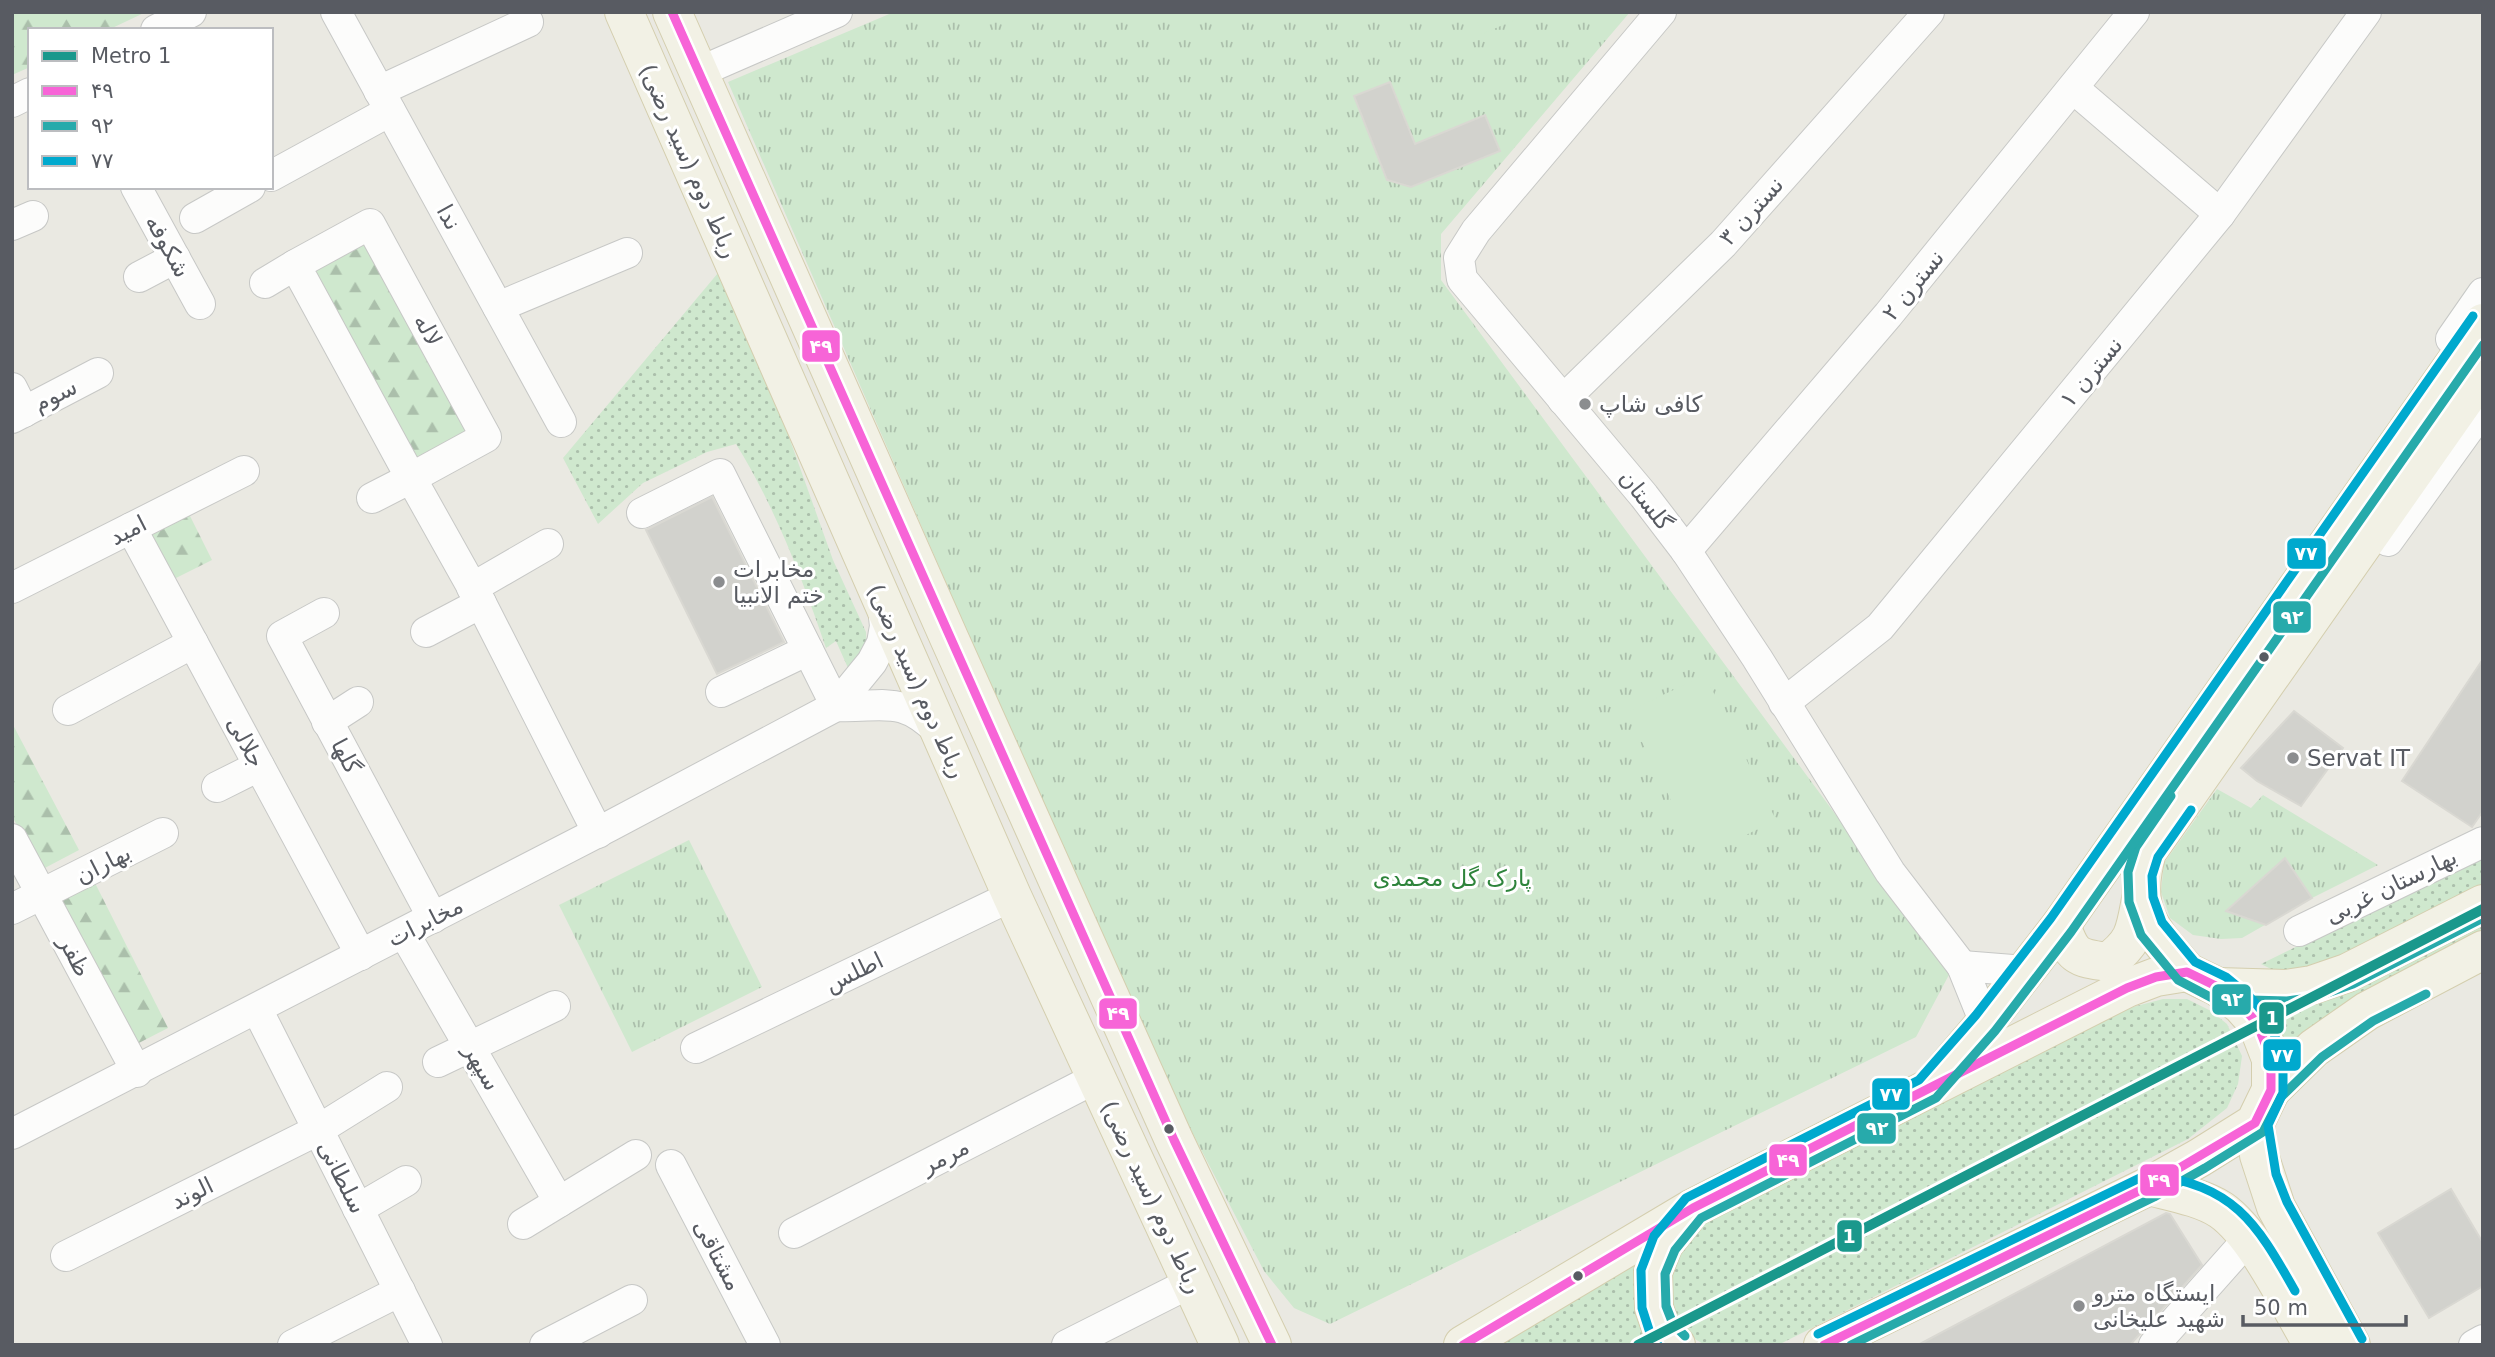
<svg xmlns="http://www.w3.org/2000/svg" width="2495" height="1357" font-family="'DejaVu Sans',Cairo,sans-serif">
  <defs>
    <pattern id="grass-dots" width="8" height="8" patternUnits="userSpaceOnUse" patternTransform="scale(1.75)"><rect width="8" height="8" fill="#cfe8ce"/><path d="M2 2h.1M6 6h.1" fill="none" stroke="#abbfab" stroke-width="1.8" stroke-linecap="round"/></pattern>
    <pattern id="forest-firs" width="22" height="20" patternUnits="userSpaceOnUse" patternTransform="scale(1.75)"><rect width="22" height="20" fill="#cfe8ce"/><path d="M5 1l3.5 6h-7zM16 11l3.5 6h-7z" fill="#abbfab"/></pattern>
    <pattern id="park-tufts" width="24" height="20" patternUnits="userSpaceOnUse" patternTransform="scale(1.75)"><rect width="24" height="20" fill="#cfe8ce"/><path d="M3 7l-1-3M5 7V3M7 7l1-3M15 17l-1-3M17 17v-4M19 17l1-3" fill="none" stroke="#abbfab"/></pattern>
  </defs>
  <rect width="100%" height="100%" fill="#eae9e2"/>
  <g fill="url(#grass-dots)">
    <path d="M718,273L770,384L833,560L866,632L867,653L848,668L836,641L826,648C802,578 775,507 736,444L707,452L643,483L598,524L563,458Z"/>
    <path d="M2483,855V887L2338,963L2279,973L2261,964Z"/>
    <path d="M2483,915V936L2284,1063L2253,1002Z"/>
    <path d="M2163,999H2187L2211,1011L2227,1024L2242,1056L2238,1084L2227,1108L2188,1139L1780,1344L1705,1345L1688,1335L1674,1315L1668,1278L1677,1257L1700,1225L2129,1008Z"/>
    <path d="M1652,1248L1659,1345H1488Z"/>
  </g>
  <g fill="url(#forest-firs)">
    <path d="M12,12H146L108,30H30V67L12,75Z"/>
    <path d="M368,236L473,431L413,463L308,268Z"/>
    <path d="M187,510L212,560L172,580L147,531Z"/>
    <path d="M12,723L79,850L41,870L12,816Z"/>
    <path d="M95,883L168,1028L133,1046L59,901Z"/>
  </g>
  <g fill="url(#park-tufts)">
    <path d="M894,12H1630L1441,234V280L1951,971L1916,1037L1330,1324L1294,1308L1264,1271L1150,1051L728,82Z"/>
    <path d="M2217,789L2251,808L2263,795L2378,865L2312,898L2242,938L2221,939L2193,935L2170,918L2161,892L2164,863Z"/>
    <path d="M689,840L762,987L632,1052L559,905Z"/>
  </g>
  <g fill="#cfe8ce">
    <path d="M1473,12H1514L1517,19L1482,34Z"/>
    <path d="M1705,675L1776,820L1700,858L1627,712Z"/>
  </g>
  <g fill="#d2d2cd" stroke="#d9d8d2" stroke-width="2">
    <path d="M1390,82L1415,144L1485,115L1500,151L1411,187L1387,180L1354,96Z"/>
    <path d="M712,497L784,642L717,674L646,530Z"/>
    <path d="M2483,659V811L2472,827L2402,781Z"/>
    <path d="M2294,711L2343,748L2301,806L2257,781L2241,768Z"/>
    <path d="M2285,858L2312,898L2266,925L2226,911Z"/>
    <path d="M2451,1189L2483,1243V1286L2429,1318L2378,1233Z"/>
    <path d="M2166,1213L2170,1214L2202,1265L2130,1345H1918Z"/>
  </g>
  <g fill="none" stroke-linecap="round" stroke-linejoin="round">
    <defs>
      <g id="minor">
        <path d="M336,12L561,422"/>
        <path d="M1661,12L1476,231L1459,258L1462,279L1644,496L1686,551L1757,658L1890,872L1962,966L1985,1023"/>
        <path d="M156,30L191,12"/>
        <path d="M699,72L837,12"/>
        <path d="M2073,88L2220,214"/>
        <path d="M379,91L528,22"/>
        <path d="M12,102L30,93"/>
        <path d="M271,176L390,111"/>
        <path d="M136,187L200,304"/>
        <path d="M195,218L250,187"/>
        <path d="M370,224L486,437L411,478L295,265Z"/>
        <path d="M12,225L33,216"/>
        <path d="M139,277L175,258"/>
        <path d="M265,283L295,265"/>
        <path d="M498,307L627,253"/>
        <path d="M2451,339L2483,293"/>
        <path d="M12,388L24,412"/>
        <path d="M1563,400L1723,244L1929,12"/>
        <path d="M12,418L98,373"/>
        <path d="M372,498L411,478L481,603L598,833"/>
        <path d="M642,513L720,474L836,706"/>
        <path d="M131,528L361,955"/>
        <path d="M2388,541L2483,409"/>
        <path d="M1686,551L1888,315L2134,12"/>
        <path d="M12,588L244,471"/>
        <path d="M472,588L548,544"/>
        <path d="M324,613L282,636L433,918"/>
        <path d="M426,632L481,603"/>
        <path d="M721,692L808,650"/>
        <path d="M1784,703L1880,627L2220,214L2366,12"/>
        <path d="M836,706C884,708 901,694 939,732"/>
        <path d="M68,710L193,643"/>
        <path d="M327,722L358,702"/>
        <path d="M217,787L259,766"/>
        <path d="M12,839L137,1072"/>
        <path d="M12,909L163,833"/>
        <path d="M2299,931L2483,842"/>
        <path d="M404,933L559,1202"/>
        <path d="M1962,966L2025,971"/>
        <path d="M257,1009L427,1345"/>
        <path d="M696,1048L1012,896"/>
        <path d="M438,1062L555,1006"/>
        <path d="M12,1134L610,826L836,706L872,662L882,643L885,626L883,608"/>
        <path d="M671,1165L765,1345"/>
        <path d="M358,1209L406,1181"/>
        <path d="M523,1224L636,1155"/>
        <path d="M794,1233L1096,1078"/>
        <path d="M66,1256L318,1130L387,1087"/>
        <path d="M293,1345L400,1291"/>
        <path d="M545,1345L632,1300"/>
        <path d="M1067,1345L1192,1282"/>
        <path d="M2154,1345L2249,1238"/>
        <path d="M2474,1345L2483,1340"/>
      </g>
      <g id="major">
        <path d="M624,12L1012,896L1220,1345"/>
        <path d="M672,12L950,640L1174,1140L1272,1345"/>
        <path d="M2061,925C2072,956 2076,958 2108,962C2135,942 2135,931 2141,899"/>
        <path d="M2187,972C2151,929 2130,912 2147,852L2483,373"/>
        <path d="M2218,987L2286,989L2312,985L2347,973L2483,904"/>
        <path d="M1940,1076L1985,1023L2061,925L2483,323"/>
        <path d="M2271,1090L2314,1048L2367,1011L2483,950"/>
        <path d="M2255,1123L2259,1155L2276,1207L2351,1345"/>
        <path d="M2149,1186C2172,1192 2201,1197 2221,1210C2256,1234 2290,1307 2313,1345"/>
        <path d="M1463,1345L1693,1208L2127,988L2156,977L2187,972L2218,987L2241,1005L2257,1023L2271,1059V1090L2255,1123L2199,1158L2149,1186L1823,1345"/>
        <path d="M1676,1345L1662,1331L1654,1308L1653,1272L1664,1244L1685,1218"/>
      </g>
    </defs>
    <use href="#minor" stroke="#c7c8c6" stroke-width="32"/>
    <use href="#major" stroke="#d4ceae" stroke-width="40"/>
    <use href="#minor" stroke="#fcfcfb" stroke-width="30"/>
    <use href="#major" stroke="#f2f1e5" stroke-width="38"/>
    <defs>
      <g id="bus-1">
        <path d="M672,12L1174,1140L1272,1345"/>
        <path d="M1463,1345L1693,1208L2127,988L2156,977L2187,972L2218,987L2241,1005L2257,1023L2271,1059V1090L2255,1123L2149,1186L1824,1345"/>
      </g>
      <g id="bus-2">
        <path d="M2171,796L2136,847L2128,872L2129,902L2141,935L2178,980L2214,999L2287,1001L2316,997L2353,984L2483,918"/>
        <path d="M1685,1336L1673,1324L1666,1306L1665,1274L1675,1250L1701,1218L1936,1098L1995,1031L2071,932L2483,345"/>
        <path d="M1851,1345L2154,1197L2205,1168L2263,1132L2281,1097L2322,1057L2373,1021L2426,994"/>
      </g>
      <g id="bus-3">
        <path d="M2191,810L2158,857L2152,876L2153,897L2162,922L2195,962L2226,977L2249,996L2268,1018L2283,1058V1093L2268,1125L2276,1174L2287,1202L2362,1339"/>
        <path d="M1818,1334L2148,1174C2234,1186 2255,1220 2295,1291"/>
        <path d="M1658,1345L1651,1336L1642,1308L1641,1270L1654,1236L1686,1198L1919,1080L1976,1015L2051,918L2473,316"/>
      </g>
    </defs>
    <use href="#bus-1" stroke="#fff" stroke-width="14"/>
    <use href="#bus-2" stroke="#fff" stroke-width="14"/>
    <use href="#bus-3" stroke="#fff" stroke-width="14"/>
    <use href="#bus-1" stroke="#f764d7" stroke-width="9"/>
    <use href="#bus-2" stroke="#27aaab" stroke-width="9"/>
    <use href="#bus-3" stroke="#00a9ce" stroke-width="9"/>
    <defs>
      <path id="metro-1" d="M1638,1345L2483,909"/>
    </defs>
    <use href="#metro-1" stroke="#fff" stroke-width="16"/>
    <use href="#metro-1" stroke="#1a988c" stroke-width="10"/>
  </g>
  <g fill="#8b8d8f" stroke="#fff" stroke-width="2.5">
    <circle cx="1585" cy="404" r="7"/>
    <circle cx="719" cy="582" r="7"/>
    <circle cx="2293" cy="758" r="7"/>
    <circle cx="2079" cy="1306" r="7"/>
  </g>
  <g fill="#585b62" stroke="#fff" stroke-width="2.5">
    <circle cx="2264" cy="657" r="6"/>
    <circle cx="1169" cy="1129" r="6"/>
    <circle cx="1578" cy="1276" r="6"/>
  </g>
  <g text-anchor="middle" stroke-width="6" stroke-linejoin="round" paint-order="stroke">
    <g font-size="23" fill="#585b62" stroke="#fff">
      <text transform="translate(689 161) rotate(66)" y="8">رباط دوم (سید رضی)</text>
      <text transform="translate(1751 211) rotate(-48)" y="8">نسترن ۳</text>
      <text transform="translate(449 217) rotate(61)" y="8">ندا</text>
      <text transform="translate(168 246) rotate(61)" y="8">شکوفه</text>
      <text transform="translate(1913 285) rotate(-51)" y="8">نسترن ۲</text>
      <text transform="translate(428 330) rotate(62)" y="8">لاله</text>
      <text transform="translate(2091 372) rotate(-50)" y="8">نسترن ۱</text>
      <text transform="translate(55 395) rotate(-27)" y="8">سوم</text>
      <text transform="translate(1646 500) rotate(52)" y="8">گلستان</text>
      <text transform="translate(128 530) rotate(-27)" y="8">امید</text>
      <text transform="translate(917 681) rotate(66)" y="8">رباط دوم (سید رضی)</text>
      <text transform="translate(246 742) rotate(62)" y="8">جلالی</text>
      <text transform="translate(346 756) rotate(62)" y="8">گلها</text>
      <text transform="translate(103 864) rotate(-27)" y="8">بهاران</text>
      <text transform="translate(2391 886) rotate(-26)" y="8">بهارستان غربی</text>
      <text transform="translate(425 922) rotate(-27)" y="8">مخابرات</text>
      <text transform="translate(75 956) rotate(62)" y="8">ظفر</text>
      <text transform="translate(854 972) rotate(-26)" y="8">اطلس</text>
      <text transform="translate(482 1067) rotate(60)" y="8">سپهر</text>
      <text transform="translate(945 1156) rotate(-27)" y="8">مرمر</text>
      <text transform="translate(342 1177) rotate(63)" y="8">سلطانی</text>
      <text transform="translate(192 1193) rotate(-26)" y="8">الوند</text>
      <text transform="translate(1152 1197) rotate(65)" y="8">رباط دوم (سید رضی)</text>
      <text transform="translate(718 1255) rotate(62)" y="8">مشتاقی</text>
    </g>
    <g font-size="23" fill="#585b62" stroke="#fff" text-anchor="start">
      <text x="1599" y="412">کافی شاپ</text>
      <text x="733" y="577">مخابرات<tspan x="733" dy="26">ختم الانبیا</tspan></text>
      <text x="2307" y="766">Servat IT</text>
      <text x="2093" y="1301">ایستگاه مترو<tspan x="2093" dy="26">شهید علیخانی</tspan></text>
    </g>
    <g font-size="23" fill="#2e843b" stroke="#fff">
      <text x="1452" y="886">پارک گل محمدی</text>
    </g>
  </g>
  <g stroke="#fff" stroke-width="2.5">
    <rect x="801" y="329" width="40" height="34" rx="7" fill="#f764d7"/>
    <rect x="2286" y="537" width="41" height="33" rx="7" fill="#00a9ce"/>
    <rect x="2272" y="600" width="40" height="34" rx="7" fill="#27aaab"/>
    <rect x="2211" y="983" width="41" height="33" rx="7" fill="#27aaab"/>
    <rect x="1098" y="997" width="40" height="33" rx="7" fill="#f764d7"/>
    <rect x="2258" y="1001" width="27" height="34" rx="7" fill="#1a988c"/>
    <rect x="2262" y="1038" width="40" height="34" rx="7" fill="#00a9ce"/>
    <rect x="1871" y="1077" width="40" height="34" rx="7" fill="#00a9ce"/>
    <rect x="1856" y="1112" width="41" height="33" rx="7" fill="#27aaab"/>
    <rect x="1768" y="1143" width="40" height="34" rx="7" fill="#f764d7"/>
    <rect x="2139" y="1163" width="41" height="34" rx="7" fill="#f764d7"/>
    <rect x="1836" y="1219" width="27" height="34" rx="7" fill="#1a988c"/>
  </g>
  <g font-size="19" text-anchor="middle" font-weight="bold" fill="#fff">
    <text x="821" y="353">۴۹</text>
    <text x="2306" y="560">۷۷</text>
    <text x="2292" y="624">۹۲</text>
    <text x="2232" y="1006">۹۲</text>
    <text x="1118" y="1020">۴۹</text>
    <text x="2272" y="1025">1</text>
    <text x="2282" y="1062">۷۷</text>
    <text x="1891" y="1101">۷۷</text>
    <text x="1877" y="1135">۹۲</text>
    <text x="1788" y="1167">۴۹</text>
    <text x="2159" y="1187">۴۹</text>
    <text x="1849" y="1243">1</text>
  </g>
  <rect width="2495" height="1357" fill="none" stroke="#585b62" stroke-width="28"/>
  <rect x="28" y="28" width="245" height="161" fill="#ffffff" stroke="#bcbdc0" stroke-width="2"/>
  <rect x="42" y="51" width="35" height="10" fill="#1a988c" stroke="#bcbdc0" stroke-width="2"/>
  <text x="91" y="63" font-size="21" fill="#585b62">Metro 1</text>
  <rect x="42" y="86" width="35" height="10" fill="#f764d7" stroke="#bcbdc0" stroke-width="2"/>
  <text x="91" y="98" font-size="21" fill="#585b62">۴۹</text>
  <rect x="42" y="121" width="35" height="10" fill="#27aaab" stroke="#bcbdc0" stroke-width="2"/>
  <text x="91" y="133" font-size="21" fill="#585b62">۹۲</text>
  <rect x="42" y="156" width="35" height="10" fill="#00a9ce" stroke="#bcbdc0" stroke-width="2"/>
  <text x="91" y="168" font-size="21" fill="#585b62">۷۷</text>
  <path d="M2243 1315v10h163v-10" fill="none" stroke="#585b62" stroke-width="3.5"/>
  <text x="2254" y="1315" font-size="21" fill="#585b62" stroke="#ffffff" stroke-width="5" paint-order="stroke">50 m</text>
</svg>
